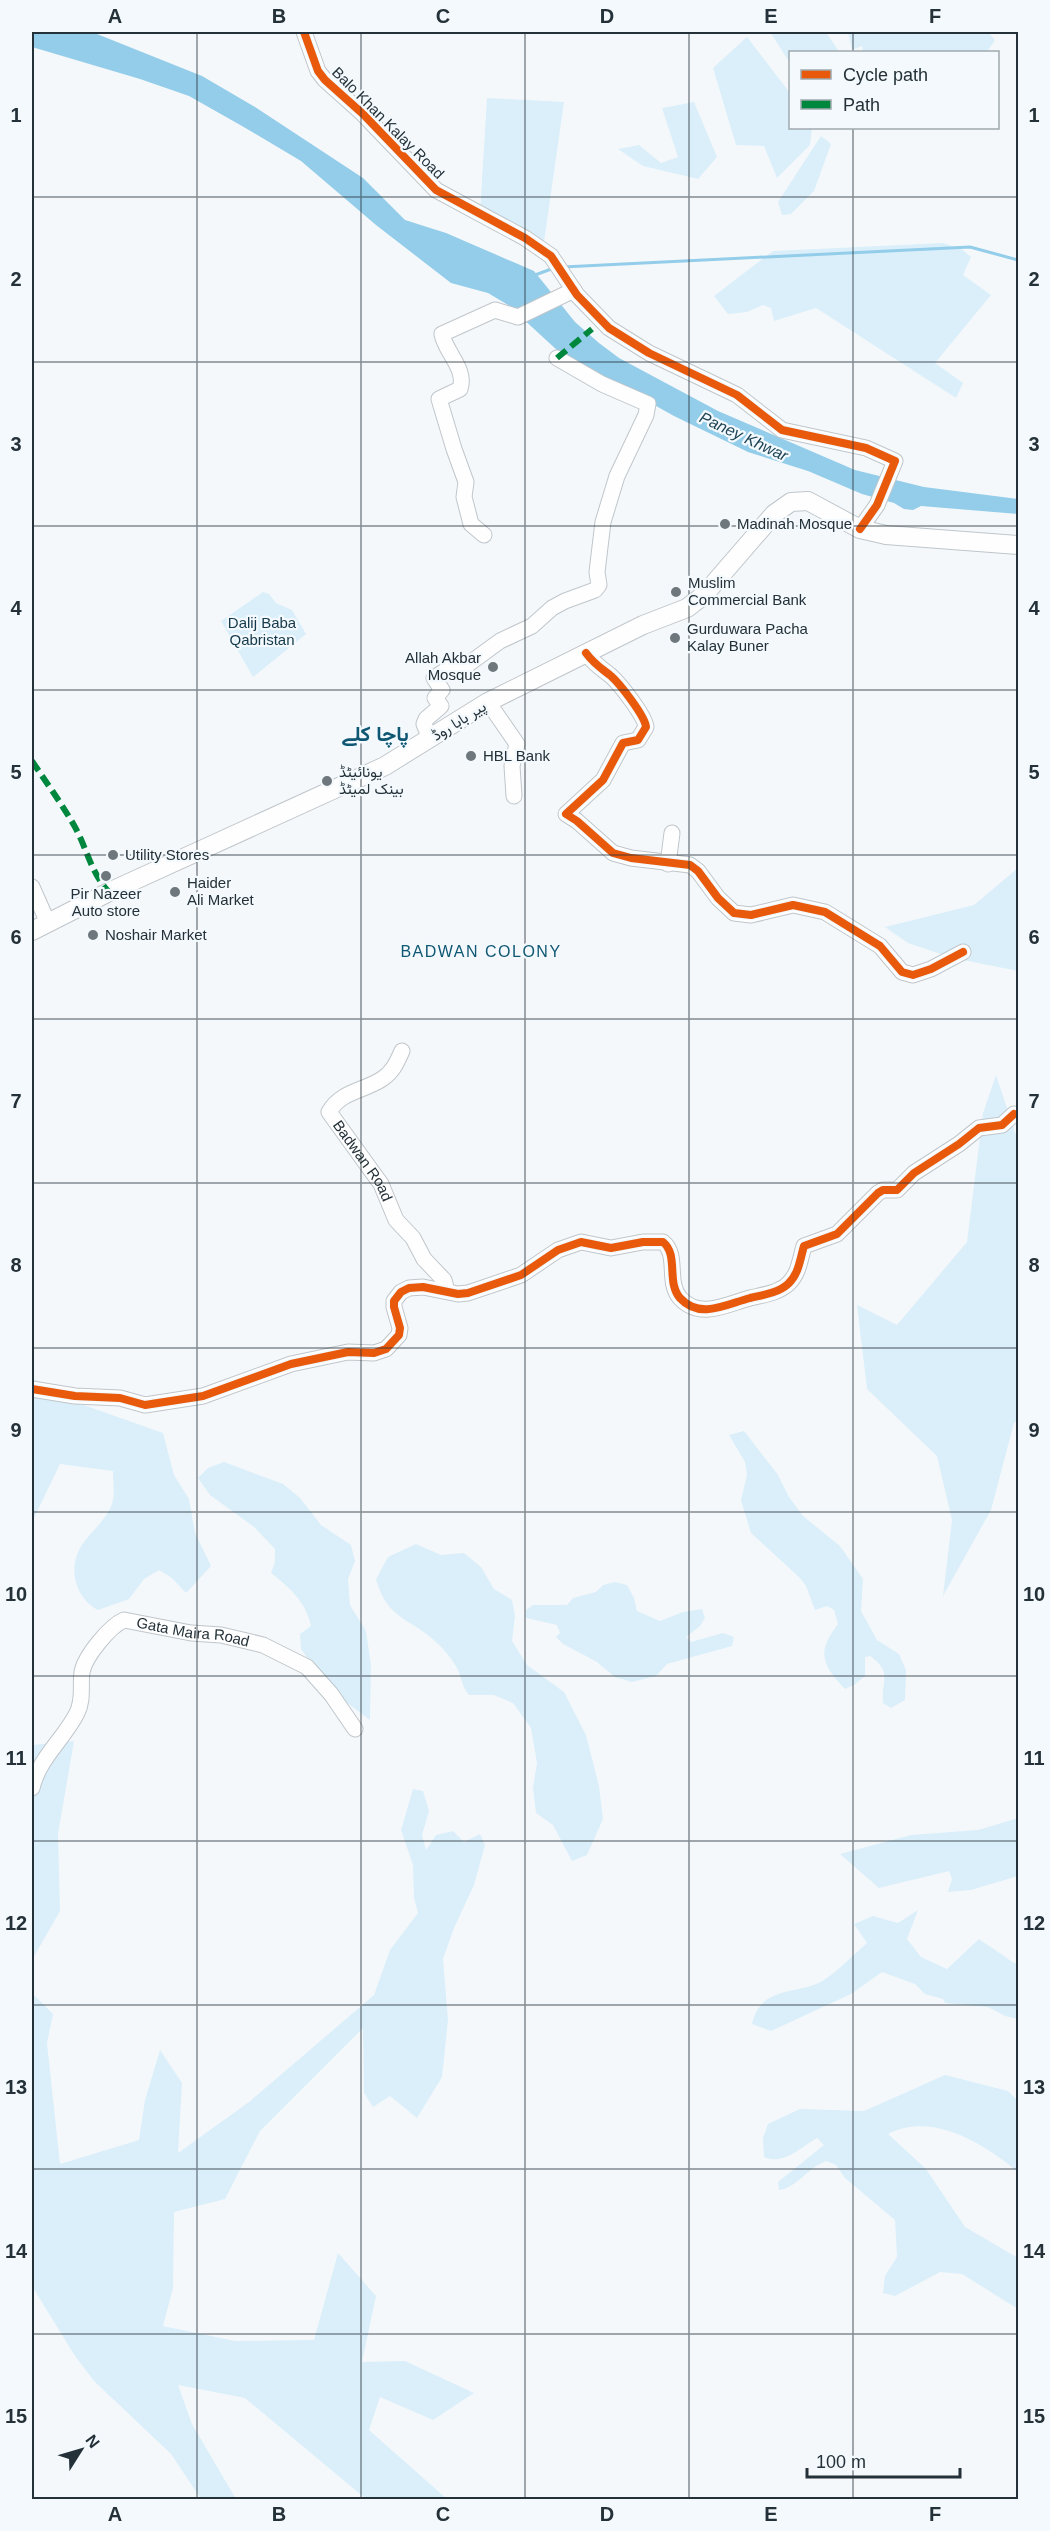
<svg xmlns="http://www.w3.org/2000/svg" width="1050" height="2531" font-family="Helvetica,Vazirmatn,sans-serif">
  <rect width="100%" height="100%" fill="#f5f8fb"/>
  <g fill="#daeffa">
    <path d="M770,32H826L839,52H790V63Z"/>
    <path d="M848,32H988L995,40L987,52H863L862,46L852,50Z"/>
    <path d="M747,37L790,93V128H812L810,145L777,178L764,146L736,145L713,68Z"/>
    <path d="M487,98L564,102L544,242L480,213Z"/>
    <path d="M694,102L717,157L698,179L643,166L618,149L639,145L661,163L678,157L662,108Z"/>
    <path d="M821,136L831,144L814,191L791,214L782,215L778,202Z"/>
    <path d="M943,243L963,250L971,257L963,275L991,295L935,363L963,383L956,398L816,308L774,321L771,308L763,305L747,312L728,314L714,296L773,251Z"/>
    <path d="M263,592L269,594L276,603L292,610L306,634L253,677L221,621Z"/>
    <path d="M1018,868V971L953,958L908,943L885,927L974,905Z"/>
    <path d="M996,1075L1018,1141V1420L1014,1423L991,1510L943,1596L952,1520L937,1456L867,1389L857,1305L897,1325L967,1242L983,1113Z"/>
    <path d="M32,1379L49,1385L78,1403L163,1433L174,1475L189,1499L195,1533L211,1566L186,1593L172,1578L159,1570L144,1579L129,1599L98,1610C77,1599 68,1572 79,1550C87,1534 105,1523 112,1504C115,1495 113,1481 113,1471L60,1464L32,1522Z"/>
    <path d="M744,1431L778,1475L789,1497L803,1516L840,1546L863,1579L861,1611L877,1640L899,1654L906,1670L905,1700L891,1708L883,1703C881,1678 893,1673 870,1656L865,1657V1676L854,1685L845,1689C822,1665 816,1652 838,1624L834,1610L827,1606L815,1610L806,1586L800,1578L751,1533L741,1500L747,1475L745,1462L729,1435Z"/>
    <path d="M224,1462L283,1484L300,1498L321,1525L351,1545L355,1561L348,1579L350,1605L366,1631L371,1665L370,1720L330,1690L301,1649L300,1634L311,1626C306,1602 290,1588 271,1573L275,1562V1549L254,1527L210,1495L198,1478L208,1468Z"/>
    <path d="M416,1544L441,1555L464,1553L481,1567L494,1589L512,1600L515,1616L512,1641L527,1665L564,1692L586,1735L599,1786L603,1819L587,1855L572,1861L553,1825L536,1813L533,1788L537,1763L531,1728L513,1703L494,1695H469C462,1687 462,1679 458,1670C454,1662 445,1650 438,1644C411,1617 388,1622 376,1579L388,1557Z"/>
    <path d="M615,1582L627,1585L634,1598L637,1611L660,1621L683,1612L702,1609L705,1618L700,1626L686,1637L691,1642L723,1633L734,1637L732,1646L667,1664L656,1676L632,1682L615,1677L597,1662L563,1644L556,1637L560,1633L557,1625L526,1618V1610L533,1605H567L573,1598L596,1592L603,1585Z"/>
    <path d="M74,1741L58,1834L60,1911L32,1960V1745Z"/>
    <path d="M413,1789L423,1791L429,1811L422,1835L426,1850L436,1835L453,1831L464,1842L480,1834L485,1845L474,1885L454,1928L443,1959L448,2020L442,2077L417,2118L390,2096L373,2107L364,2093L363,2028L260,2131L225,2199L174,2212L173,2288L163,2326L235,2341L314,2340L338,2253L376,2296L362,2362L405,2361L474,2393L433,2420L380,2397L369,2430L447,2499H366L245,2398L178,2385L192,2424L236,2499H201L171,2454L94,2381L75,2356L32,2286V1993L53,2014L47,2043L60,2164L139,2140L145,2100L160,2050L182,2083L178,2153L249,2102L374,1995L390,1950L418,1913L414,1898L413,1865L401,1830Z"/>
    <path d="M1018,1818V1876L971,1890L948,1892L952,1879L949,1871L879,1888L840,1854L911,1835L978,1830Z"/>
    <path d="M918,1910L907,1939L921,1957L947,1969L979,1939L1014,1963H1018V2019L1005,2016L988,2007L945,2003L943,1999L925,1994L915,1984L882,1972L851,1994L771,2031L752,2024C761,1984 798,1996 824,1980C839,1970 853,1955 867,1943L854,1924L873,1916L898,1923Z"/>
    <path d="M945,2075L1008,2091L1018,2101V2172C984,2144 933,2111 888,2134L926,2169L965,2227L1018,2258V2309L962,2274L940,2272L895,2296L883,2293L885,2276L897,2257L895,2220L845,2178L836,2165L826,2161C807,2168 797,2188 779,2190L778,2182L824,2145L817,2138C801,2147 783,2166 764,2157L763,2138L768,2124L800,2109L864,2111Z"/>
  </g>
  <path fill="#93cdea" d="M32,32H92L202,76L255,107L363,178L405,220L446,233L534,271L575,322L599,343L619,358L718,411L855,470L924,487L1018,499V514L921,506L913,510L904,509L894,503L862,494L808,471L748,452L674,416L558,351L508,305L488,293L451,283L376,225L301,161L242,126L189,96L140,79L32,47Z"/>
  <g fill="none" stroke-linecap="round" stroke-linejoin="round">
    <g stroke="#93cdea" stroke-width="3">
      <path d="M563,267L970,247L1018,260"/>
      <path d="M535,275L554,268"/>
    </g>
    <defs>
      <g id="minor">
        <path d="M304,32L318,71L325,80L363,114L436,190L525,238L551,256L577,295L609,328L649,353L737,395L782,430L866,448L895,461L877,505L860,529"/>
        <path d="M484,535L471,524L464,497L466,482L454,449L439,399L460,389C467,369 445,352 442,334L495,310L518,317L574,290"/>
        <path d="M586,653C594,664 601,668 611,676C620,684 645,716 646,727L638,740L623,743L603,780L566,814L577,821L613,853L631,858L690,865L698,871L718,898L734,913L751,915L793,905L825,912L880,946L902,972L913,975L931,969L963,952"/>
        <path d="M488,702L517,744L512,766L514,796"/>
        <path d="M430,739L424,724L426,719L441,706L435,698L442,690L434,678L451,667L459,671L500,641L532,626L552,608L565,601L595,590L599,585L597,572L603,522L617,476L646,415L648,404L602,384L557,358"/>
        <path d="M668,864L672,833"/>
        <path d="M32,887L48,923"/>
        <path id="s1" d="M402,1051C397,1062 393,1072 382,1079C364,1091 341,1091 329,1112L381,1184L396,1220L413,1238L424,1259L444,1280L447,1291"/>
        <path d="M32,1389L75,1396L120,1398L145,1405L203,1396L291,1364L348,1352L374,1353L386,1349L399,1335L400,1328L394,1307V1301L401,1292L409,1288L423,1287L458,1294L468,1293L521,1275L558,1250L581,1242L611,1248L643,1242H663C679,1255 666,1282 680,1298C700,1320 727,1304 750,1298C763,1295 778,1293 788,1284C799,1274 800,1259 804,1246L837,1234L878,1193L883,1190H897L914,1173L959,1144L979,1128L1002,1125L1014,1114"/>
        <path id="s2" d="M32,1788C39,1758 64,1739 77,1713C84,1699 80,1686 82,1672C85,1656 110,1626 124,1620L191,1633L221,1635L263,1645L307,1667L331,1694L355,1729"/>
      </g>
      <path id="major" d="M32,931L109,892L385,766L488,702L643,625L687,608L704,595L774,514L791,502L808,501L860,529L886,535L1018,545"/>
    </defs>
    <use href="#minor" stroke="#bfc6cb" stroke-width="17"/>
    <use href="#major" stroke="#bfc6cb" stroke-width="20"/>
    <use href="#minor" stroke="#fefefe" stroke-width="15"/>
    <use href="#major" stroke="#fefefe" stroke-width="18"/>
    <g stroke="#00873e" stroke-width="6" stroke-dasharray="12 6" stroke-linecap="butt">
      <path d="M557,358L592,329"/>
      <path d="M32,761C46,782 62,804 75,827C87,849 91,873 109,892"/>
    </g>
    <defs>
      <g id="cycleway">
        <path d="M304,32L318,71L325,80L363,114L436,190L525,238L551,256L577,295L609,328L649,353L737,395L782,430L866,448L895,461L877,505L860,529"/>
        <path d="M586,653C594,664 601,668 611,676C620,684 645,716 646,727L638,740L623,743L603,780L566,814L577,821L613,853L631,858L690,865L698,871L718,898L734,913L751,915L793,905L825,912L880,946L902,972L913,975L931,969L963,952"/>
        <path d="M32,1389L75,1396L120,1398L145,1405L203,1396L291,1364L348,1352L374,1353L386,1349L399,1335L400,1328L394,1307V1301L401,1292L409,1288L423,1287L458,1294L468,1293L521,1275L558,1250L581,1242L611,1248L643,1242H663C679,1255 666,1282 680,1298C700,1320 727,1304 750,1298C763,1295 778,1293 788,1284C799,1274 800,1259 804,1246L837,1234L878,1193L883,1190H897L914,1173L959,1144L979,1128L1002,1125L1014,1114"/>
      </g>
    </defs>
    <use href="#cycleway" stroke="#f3f9fd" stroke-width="11"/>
    <use href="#cycleway" stroke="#e8590c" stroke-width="8"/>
  </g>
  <path fill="none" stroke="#243138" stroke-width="1.5" stroke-opacity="0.55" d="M197,32V2500M361,32V2500M525,32V2500M689,32V2500M853,32V52M853,128V2500M32,197H1018M32,362H1018M32,526H1018M32,690H1018M32,855H1018M32,1019H1018M32,1183H1018M32,1348H1018M32,1512H1018M32,1676H1018M32,1841H1018M32,2005H1018M32,2169H1018M32,2334H1018"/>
  <g fill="#6d777c" stroke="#f3f9fd" stroke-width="2">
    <circle cx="725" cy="524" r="6"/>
    <circle cx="676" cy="592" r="6"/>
    <circle cx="675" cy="638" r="6"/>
    <circle cx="493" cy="667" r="6"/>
    <circle cx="471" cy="756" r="6"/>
    <circle cx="327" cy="781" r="6"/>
    <circle cx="113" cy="855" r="6"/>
    <circle cx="106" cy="876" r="6"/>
    <circle cx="175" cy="892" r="6"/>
    <circle cx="93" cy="935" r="6"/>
  </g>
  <g text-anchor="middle" stroke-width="4.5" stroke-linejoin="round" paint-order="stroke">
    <g font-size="15" fill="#243138" stroke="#f3f9fd">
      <text transform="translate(388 123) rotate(45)" y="5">Balo Khan Kalay Road</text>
      <text transform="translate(459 721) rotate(-32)" y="5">پیر بابا روڈ</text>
      <text dy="5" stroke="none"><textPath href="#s1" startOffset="158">Badwan Road</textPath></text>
      <text dy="5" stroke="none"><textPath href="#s2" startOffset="268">Gata Maira Road</textPath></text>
    </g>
    <g font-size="15" fill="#243138" stroke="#f3f9fd" text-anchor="start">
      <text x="737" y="529">Madinah Mosque</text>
      <text x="688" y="588">Muslim<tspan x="688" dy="17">Commercial Bank</tspan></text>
      <text x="687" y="634">Gurduwara Pacha<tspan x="687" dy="17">Kalay Buner</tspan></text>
      <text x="481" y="663" text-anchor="end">Allah Akbar<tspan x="481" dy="17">Mosque</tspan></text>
      <text x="483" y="761">HBL Bank</text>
      <text x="339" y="777">یونائیٹڈ<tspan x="339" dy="17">بینک لمیٹڈ</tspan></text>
      <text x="125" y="860">Utility Stores</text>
      <text x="187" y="888">Haider<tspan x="187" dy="17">Ali Market</tspan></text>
      <text x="106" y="899" text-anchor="middle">Pir Nazeer<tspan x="106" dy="17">Auto store</tspan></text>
      <text x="105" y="940">Noshair Market</text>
    </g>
    <g font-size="15" fill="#14394a" stroke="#f3f9fd">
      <text x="262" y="628">Dalij Baba<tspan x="262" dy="17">Qabristan</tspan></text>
    </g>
    <g font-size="16" font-style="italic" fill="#1f4455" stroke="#f3f9fd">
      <text transform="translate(744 436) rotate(25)" y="6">Paney Khwar</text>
    </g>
    <g font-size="16" letter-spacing="1.5" fill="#0f5773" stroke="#f3f9fd">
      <text x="481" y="957">BADWAN COLONY</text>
    </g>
    <g font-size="21" font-weight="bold" fill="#0f5773" stroke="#f3f9fd">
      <text x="375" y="741">پاچا کلے</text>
    </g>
  </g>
  <rect width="1050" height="2531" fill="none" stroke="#f3f9fd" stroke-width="66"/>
  <rect x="789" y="51" width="210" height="78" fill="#f3f9fd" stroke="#a0a9ae" stroke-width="1.5"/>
  <rect x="801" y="70" width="30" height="9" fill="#e8590c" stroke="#a0a9ae" stroke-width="1.5"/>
  <text x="843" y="81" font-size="18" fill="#243138">Cycle path</text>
  <rect x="801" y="100" width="30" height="9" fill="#00873e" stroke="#a0a9ae" stroke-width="1.5"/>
  <text x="843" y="111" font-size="18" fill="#243138">Path</text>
  <g transform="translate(81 2450) rotate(53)" stroke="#f3f9fd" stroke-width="4.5" paint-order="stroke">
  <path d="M0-4.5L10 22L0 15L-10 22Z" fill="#243138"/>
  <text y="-9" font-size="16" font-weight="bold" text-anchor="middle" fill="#243138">N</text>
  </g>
  <path d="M807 2468v9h153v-9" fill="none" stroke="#243138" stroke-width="3"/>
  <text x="816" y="2468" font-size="18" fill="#243138" stroke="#f3f9fd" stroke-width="4.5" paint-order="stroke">100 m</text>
  <rect x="33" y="33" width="984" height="2465" fill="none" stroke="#243138" stroke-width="2"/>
  <g font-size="20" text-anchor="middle" font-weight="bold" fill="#243138">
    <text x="115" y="23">A</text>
    <text x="279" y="23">B</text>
    <text x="443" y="23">C</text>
    <text x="607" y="23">D</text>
    <text x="771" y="23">E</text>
    <text x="935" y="23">F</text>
    <text x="16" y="122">1</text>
    <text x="1034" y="122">1</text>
    <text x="16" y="286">2</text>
    <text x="1034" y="286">2</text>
    <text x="16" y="451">3</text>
    <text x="1034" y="451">3</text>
    <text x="16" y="615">4</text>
    <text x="1034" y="615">4</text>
    <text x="16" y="779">5</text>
    <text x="1034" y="779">5</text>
    <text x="16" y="944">6</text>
    <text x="1034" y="944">6</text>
    <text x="16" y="1108">7</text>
    <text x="1034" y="1108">7</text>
    <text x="16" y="1272">8</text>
    <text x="1034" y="1272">8</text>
    <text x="16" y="1437">9</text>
    <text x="1034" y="1437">9</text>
    <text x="16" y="1601">10</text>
    <text x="1034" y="1601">10</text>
    <text x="16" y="1765">11</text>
    <text x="1034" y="1765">11</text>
    <text x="16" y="1930">12</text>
    <text x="1034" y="1930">12</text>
    <text x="16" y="2094">13</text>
    <text x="1034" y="2094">13</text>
    <text x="16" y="2258">14</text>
    <text x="1034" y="2258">14</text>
    <text x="16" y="2423">15</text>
    <text x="1034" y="2423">15</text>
    <text x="115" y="2521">A</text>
    <text x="279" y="2521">B</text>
    <text x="443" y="2521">C</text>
    <text x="607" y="2521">D</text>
    <text x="771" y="2521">E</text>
    <text x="935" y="2521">F</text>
  </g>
</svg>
